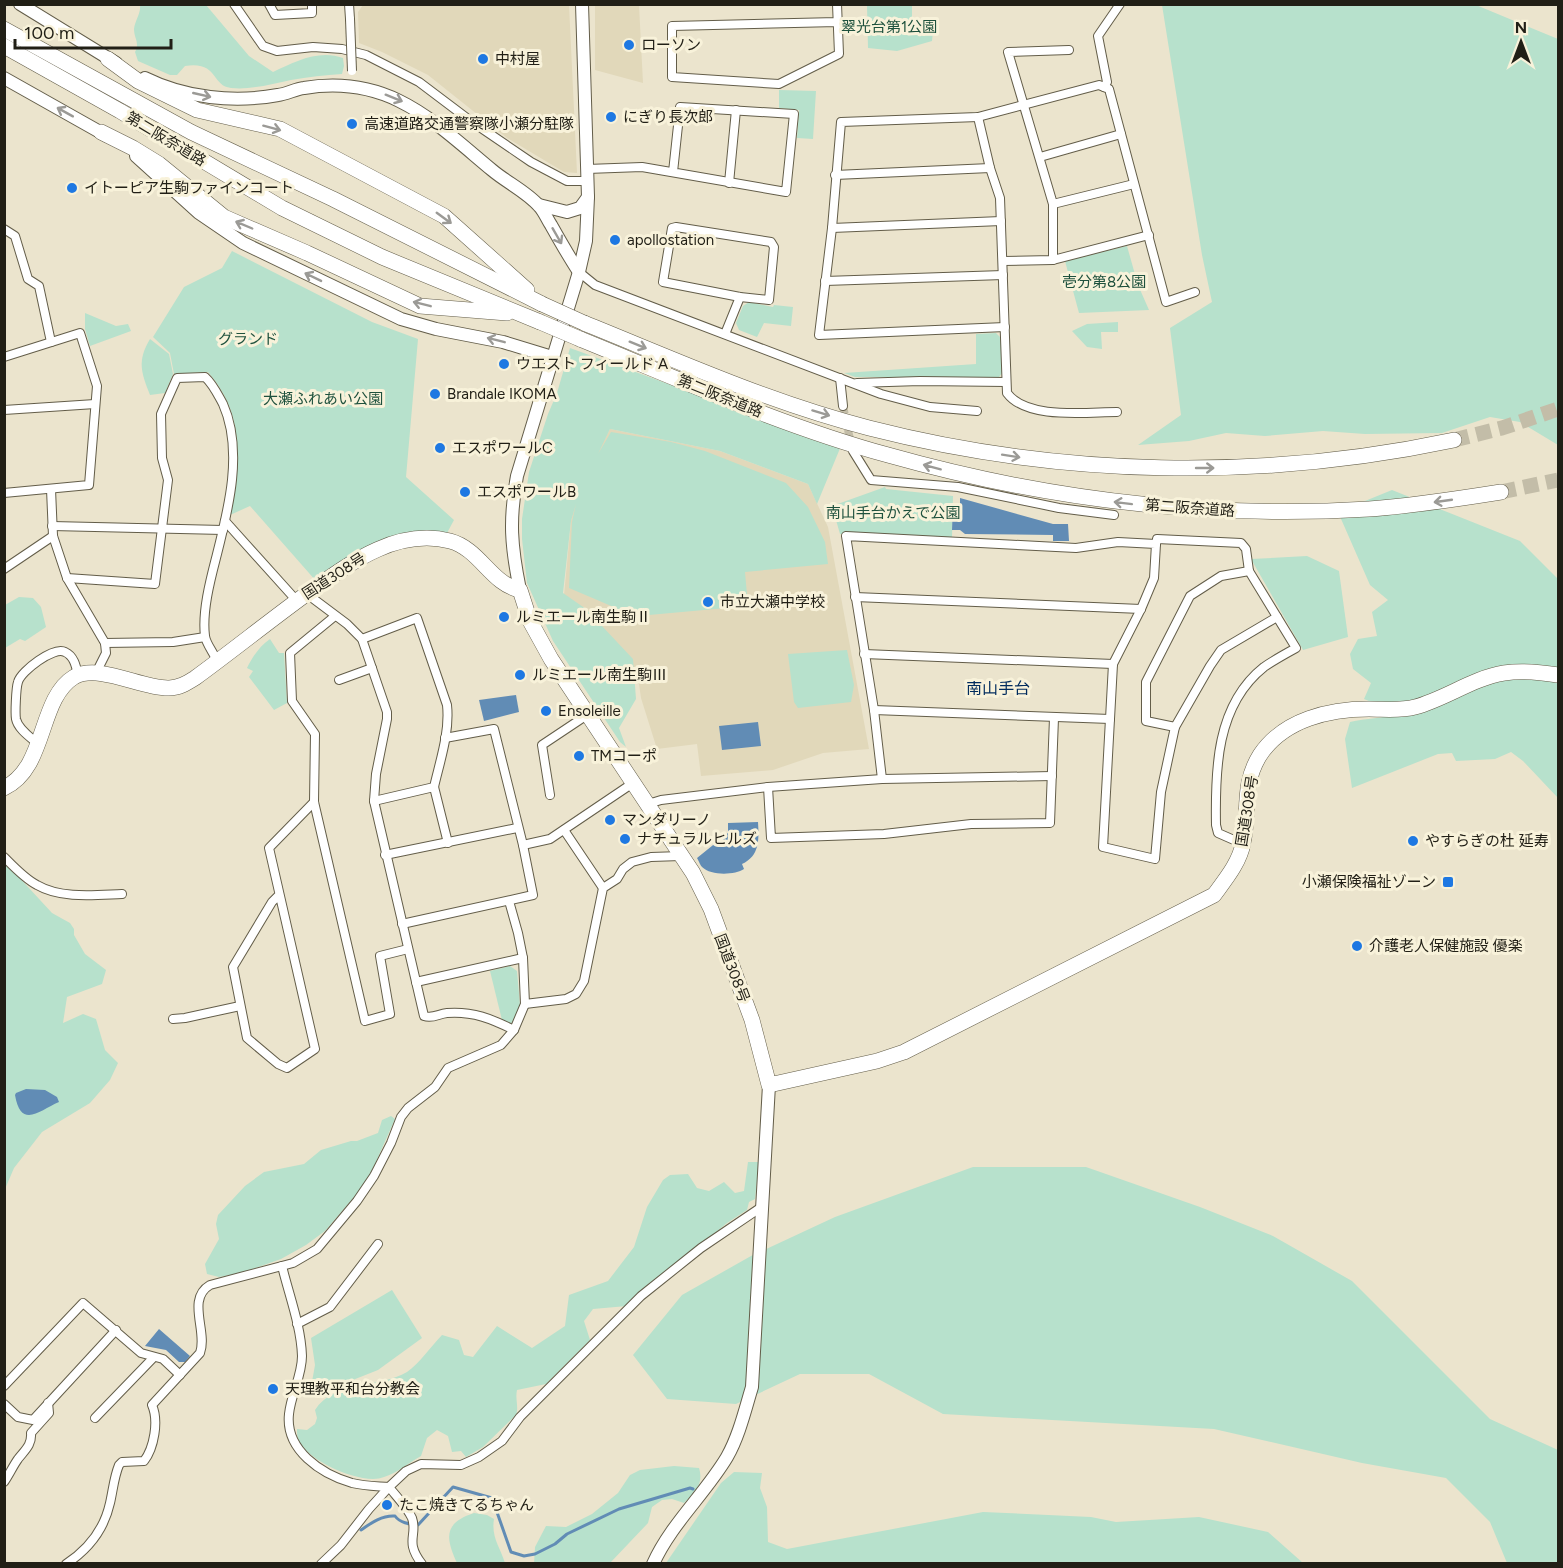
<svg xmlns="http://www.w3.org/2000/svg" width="1563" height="1568" font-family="Figtree,'Noto Sans JP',sans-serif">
  <rect width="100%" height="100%" fill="#ebe4cd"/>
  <g fill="#e1d8ba">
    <path d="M363,5H569L577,173L564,172L507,138L428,75L382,52L359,43L358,12Z"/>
    <path d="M596,5H639L643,83L595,70V6Z"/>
    <path d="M610,429L720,451L808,484L828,527L869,749L823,753L773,770L701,776L697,744L657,749L641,698L639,684L600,685L564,595L571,521L579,489Z"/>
  </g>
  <g fill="#b7e1cc">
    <path d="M140,5H206L249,56L273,72C294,62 319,49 343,58L344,66L342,74C325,75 308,77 291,80C272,84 251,90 231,88C211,86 219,61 185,66L177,75H170L138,61L135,52C140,43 134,38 134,29C135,20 141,14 140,5Z"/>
    <path d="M867,5H912V21H934L932,41L897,51L868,48Z"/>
    <path d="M1162,5H1476L1558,39V445L1520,422L1490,417L1442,433L1365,434L1323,431L1265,436L1226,433L1189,441L1138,445L1181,415L1170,328L1212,302L1202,255Z"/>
    <path d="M779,90L816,91L813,139L797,138L799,110L779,108Z"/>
    <path d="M1127,246L1138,285L1149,310L1079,313L1065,261Z"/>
    <path d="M232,251L372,322L418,339L406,477L454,520L447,533L431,532L316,581L250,506L230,515C237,460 248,419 208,372L174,374L170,353L153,337L184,287L222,268Z"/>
    <path d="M749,302L773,307L774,305L793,307L791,326L764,323L757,337L739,330L736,323L743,306Z"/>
    <path d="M85,313L116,326L128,324L131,331L90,346L85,329Z"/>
    <path d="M1118,322V332H1101L1102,349L1087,347L1072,331L1087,324Z"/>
    <path d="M996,333L1001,338L1003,372L999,377H855L844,373L976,364V334Z"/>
    <path d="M150,339L169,354L173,374L165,393L150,395C141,372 137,361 150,339Z"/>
    <path d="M570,348L753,415L791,432L841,446L817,504L808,484L720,451L610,429L598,454L611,432L671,442L705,451L786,483L808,507L825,542L828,564L745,572L748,606L627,617L623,611L569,588L572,522L576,504L571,521L563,593L586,609L633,659L636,699L619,728L626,747L620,742L553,641L527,583L522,539V519L529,472L548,414L557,393Z"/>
    <path d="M885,487L886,489L953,496L952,538L840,534L832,506Z"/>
    <path d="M1392,490L1520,541L1558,579V798L1523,761L1511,752L1495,759L1456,761L1452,753L1438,754L1352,788L1345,739L1350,722C1366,718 1383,719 1398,713L1364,699L1371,683L1353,669L1350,654L1358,639L1377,636L1372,612L1388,600L1370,585L1338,512Z"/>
    <path d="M1307,556L1339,571L1348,637L1303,650L1251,559Z"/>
    <path d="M19,597L33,598L41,607L46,627L25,641L20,639L5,648V605Z"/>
    <path d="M270,639L279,653H284L287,703L274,710L249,677L253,671L247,668C253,656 259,647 270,639Z"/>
    <path d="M847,650L854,685L851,702L798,708L794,702L788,654Z"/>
    <path d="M5,862L52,913L70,923L74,929V935L85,954L106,970L102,984L67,997L63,1023L83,1014L96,1019L105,1050L118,1063L110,1080L90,1103L42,1132L14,1168L5,1189Z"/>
    <path d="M510,966L517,971L520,1005L514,1022L508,1024L502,1020L490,971Z"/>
    <path d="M391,1116L395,1119L367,1182L325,1231L306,1245L281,1259L241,1273L219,1277L207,1274L205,1264L219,1239L216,1224L218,1215L245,1186L264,1172L304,1164L321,1150L351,1141H357L378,1133L382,1120Z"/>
    <path d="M748,1162H759L755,1199L749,1202L747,1210L727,1223L627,1306L593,1309L584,1321L590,1340L546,1384L517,1390C515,1399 519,1407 516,1415L483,1447L466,1457L461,1451L452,1452L448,1436L437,1430L427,1438L421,1456C410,1462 397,1473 384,1477C363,1486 306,1461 298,1439C297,1436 297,1432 297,1429L307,1430L315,1424L317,1418L315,1410C334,1380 380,1388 407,1372C419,1364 432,1345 442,1335L459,1340L464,1355L473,1357L497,1326L532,1348L565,1326L569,1295L608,1281L634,1247L647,1207L663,1180L670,1175L688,1174L697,1188L709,1191L724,1182L735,1193L744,1191Z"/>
    <path d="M973,1167H1086L1200,1207L1273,1236L1352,1281L1490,1419L1558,1450V1563H1507L1490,1522L1446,1478L1362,1463L1214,1429L943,1414L869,1374H800L736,1404L667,1399L633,1355L682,1295L751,1256L835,1217Z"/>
    <path d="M392,1290L422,1338L378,1370L315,1395L310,1393L315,1365L311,1338Z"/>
    <path d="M674,1466L699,1468C704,1484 695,1492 684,1503L672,1499L662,1500L652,1507L648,1523L610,1563L534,1564L535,1547L546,1526L566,1527L592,1514L618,1493L630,1475L640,1470Z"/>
    <path d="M734,1472L762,1473L760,1488L767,1507L768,1542L787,1549L983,1512L1091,1517L1116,1522L1199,1517L1268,1532L1303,1563H666L721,1483Z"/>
    <path d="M474,1513L487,1515L494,1519C491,1537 500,1547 505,1563H457C445,1537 444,1523 474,1513Z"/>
  </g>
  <g fill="#618cb5">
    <path d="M960,498L1053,524H1068L1069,541H1053V535L965,534L960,530H952L953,503L960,504Z"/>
    <path d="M516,695L519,712L484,721L479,700Z"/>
    <path d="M758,722L761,746L722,750L719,726Z"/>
    <path d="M758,822C759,839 760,856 742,864L744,869C735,875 711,876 702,867C700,865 699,861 697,858L728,833V823Z"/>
    <path d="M26,1089L45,1090L57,1097L59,1102C40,1110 21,1130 15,1095L16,1093Z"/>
    <path d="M159,1329L190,1356L185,1362H179L166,1350L145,1346Z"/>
  </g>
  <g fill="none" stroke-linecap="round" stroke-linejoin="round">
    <path stroke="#618cb5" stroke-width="3" d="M361,1530C371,1523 382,1515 395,1516C400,1523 409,1524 418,1525L453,1487L492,1498L511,1552L524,1556L535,1554L555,1544L567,1534L619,1509L690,1488L693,1489"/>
    <path stroke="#c3bda8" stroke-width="8" stroke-dasharray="8 4" stroke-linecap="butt" d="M843,406L851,444"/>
    <g stroke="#c3bda8" stroke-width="15" stroke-dasharray="15 8" stroke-linecap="butt">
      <path d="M1454,440L1502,428L1558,409"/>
      <path d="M1501,492L1558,480"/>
    </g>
    <defs>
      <g id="street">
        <path d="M234,4L263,46L277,51L313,47L342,49L366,55L419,82L468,119L531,162L567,181H587"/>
        <path d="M269,4L275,15L312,13V4"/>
        <path d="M349,4L350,19"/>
        <path d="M837,4L839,54L779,84L672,77V26L837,22"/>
        <path d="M1104,87L1107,82L1098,36L1120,4"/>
        <path d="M978,117L990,168L1000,198L1007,393C1027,420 1086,412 1117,412"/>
        <path d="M1040,157L1121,134"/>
        <path d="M587,169L642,167L786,192L794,114L680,107L673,172"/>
        <path d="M835,175L990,168"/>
        <path d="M729,183L736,110"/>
        <path d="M1053,204L1134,184"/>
        <path d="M676,227L771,242L774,247L769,300L740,297L663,282L672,228Z"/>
        <path d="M832,228L1001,221"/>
        <path d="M4,229L15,236L28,279L39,286L51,342"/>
        <path d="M1053,260V204L1008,52L1069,50"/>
        <path d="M1003,261L1053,260L1149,235"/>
        <path d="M579,272L595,285L881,394L930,407L977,411"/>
        <path d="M825,281L1003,275"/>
        <path d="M1005,327L819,335L832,228L841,122L978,117L1099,85L1109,89L1166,302L1195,292"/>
        <path d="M725,334L740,297"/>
        <path d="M4,357L80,333L97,386L89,485L4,493"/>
        <path d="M840,378L843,406"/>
        <path d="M857,383L920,381L1006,382"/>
        <path d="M4,410L95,404"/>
        <path d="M853,451L871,480L958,487L1059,508L1114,515"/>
        <path d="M51,489L53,536L67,578L105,643L106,653L96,673"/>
        <path d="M225,521L297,601"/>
        <path d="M52,526L223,530"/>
        <path d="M1156,544L1157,539L1241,543L1246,549L1249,571"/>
        <path d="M4,569L53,536"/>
        <path d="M67,578L155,584L168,480L162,458L161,414L177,378L205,377C213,384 218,395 223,404C244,451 228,511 216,558C210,581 202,612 205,636C206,644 214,653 217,661"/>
        <path d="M307,594L347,624L362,639L387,712V719L376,774L374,801L424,1016C433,1019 438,1014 447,1013C473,1011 492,1019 514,1030"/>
        <path d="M855,597L1141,609"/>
        <path d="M335,616L290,653L292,701L315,734L314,802L365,1021L390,1014L380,956L408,949"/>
        <path d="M362,639L417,618L447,705C450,732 440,761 434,787L374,801"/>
        <path d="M105,643L173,642L205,637"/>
        <path d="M864,654L1113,664"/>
        <path d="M339,680L372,668"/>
        <path d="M874,710L1110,719"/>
        <path d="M1175,727L1146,721V682L1190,596L1221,576L1249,571L1296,648C1285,654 1274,660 1264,667C1216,705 1215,770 1216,825L1218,833L1243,844"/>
        <path d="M37,743C30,737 18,729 16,719C15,713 16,688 18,682C21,671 54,646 65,652C74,656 76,666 78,675"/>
        <path d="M882,779L874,710L846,536L1076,548L1118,542L1156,544L1154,578L1141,609L1113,664L1103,847L1155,859L1161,792L1175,727L1210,666L1221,650L1277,617"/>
        <path d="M434,787L448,843"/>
        <path d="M768,787L771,838L884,834L971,824L1050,823L1054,718"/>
        <path d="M550,795L542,745L587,715"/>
        <path d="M648,804L661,800L768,787L882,779L1052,776"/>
        <path d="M564,830L603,888"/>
        <path d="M523,845L550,839L633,783"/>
        <path d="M385,855L517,828"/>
        <path d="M4,857C14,867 25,879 37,885C61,899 95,895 122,894"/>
        <path d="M279,895L272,902L233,967L247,1038L278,1064L287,1068L315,1049L269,848L314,802"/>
        <path d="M402,924L533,895L523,845L494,729L445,738"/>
        <path d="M416,982L523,958"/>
        <path d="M525,1004L566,999L576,994L584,981L603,888L617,879L623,869L632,862L651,857L681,856"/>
        <path d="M173,1019L185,1018L240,1006"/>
        <path d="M282,1266C289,1295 301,1326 302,1356C302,1376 291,1394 289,1414C285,1450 321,1474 352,1483C364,1486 376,1486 389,1487C396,1496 407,1507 412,1518C418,1535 404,1541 422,1564"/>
        <path d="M297,1324L330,1307L378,1244"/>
        <path d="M4,1386L83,1303L141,1353L163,1359L180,1375"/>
        <path d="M4,1404L18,1417L33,1420L116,1330"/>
        <path d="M95,1418L153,1358"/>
        <path d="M4,1482C9,1475 13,1466 18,1459C25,1450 32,1445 31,1433L49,1413L48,1403"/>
        <path d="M66,1564C89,1549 104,1530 110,1503C113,1490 114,1477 119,1465L122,1462L144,1461C154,1448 159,1421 152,1405L200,1353C208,1332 186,1299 210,1285L293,1263L317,1249L357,1201L374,1176L391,1143L401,1117L408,1108L435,1087L448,1068L501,1045L514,1030L525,1004L523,958L518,933L509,901"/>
        <path d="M321,1564L341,1545L369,1509L389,1487L406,1471L421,1464L461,1465L479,1457L502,1441L520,1417L641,1296L701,1248L763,1206"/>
      </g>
      <g id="secondary">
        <path d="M20,4L116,63"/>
        <path d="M4,78L107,136"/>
        <path d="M145,78C185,98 234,103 278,95C287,94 295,89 304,88C389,74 433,121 492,170C506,182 527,192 539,206C544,211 547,219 551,225C560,241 569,257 579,272"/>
        <path d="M136,156L199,213L243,243L401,319L436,329L503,342L552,357"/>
        <path d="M539,205L567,212L580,208L588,197"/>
        <path d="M520,590C511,546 509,520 517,476L579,272L586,241L588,197L582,4"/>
        <path d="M653,1564C671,1524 705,1494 727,1457C739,1436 745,1410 752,1387L769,1085"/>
      </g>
      <g id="highway">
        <path d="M4,29L191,132L333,199L542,304"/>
        <path d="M4,46L120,111L282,208L382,257L540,322"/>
        <path d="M108,59L138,81L197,110L280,129L444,216L527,290"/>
        <path d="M101,132L133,148L159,164L224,217L307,253L420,306L507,313"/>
        <path d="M584,323C678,361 771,403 869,428C1061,477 1261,481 1454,440"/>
        <path d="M580,339C681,380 782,426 888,455C1044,499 1206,519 1369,509C1413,506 1457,499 1501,492"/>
        <path d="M4,788C47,768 38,699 74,677C99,663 142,689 169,688C179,688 187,683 195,678C232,651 268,622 305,595C346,566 395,527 450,541C480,549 491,584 520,590L530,621L551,659L693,873L711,909L752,1020L769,1085L877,1061L904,1052L1214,895C1225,880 1240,862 1243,843C1250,812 1241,785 1260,755C1284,719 1330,709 1369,709C1385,709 1400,711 1415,707C1445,699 1473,678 1504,673C1522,670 1540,672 1558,675"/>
      </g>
    </defs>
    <use href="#street" stroke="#635d49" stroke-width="10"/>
    <use href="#secondary" stroke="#635d49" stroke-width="14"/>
    <use href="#highway" stroke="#635d49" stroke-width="16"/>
    <use href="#street" stroke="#fff" stroke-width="8"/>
    <use href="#secondary" stroke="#fff" stroke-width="12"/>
    <use href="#highway" stroke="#fff" stroke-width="15"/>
    <defs>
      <path id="street-bridge" d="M350,19L352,71"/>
      <g id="highway-bridge">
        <path d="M542,304L584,323"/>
        <path d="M540,322L580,339"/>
      </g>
    </defs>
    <use href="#street-bridge" stroke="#635d49" stroke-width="10" stroke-linecap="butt"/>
    <use href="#highway-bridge" stroke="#635d49" stroke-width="16" stroke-linecap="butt"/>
    <use href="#street-bridge" stroke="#fff" stroke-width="8"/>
    <use href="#highway-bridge" stroke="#fff" stroke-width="15"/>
  </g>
  <defs><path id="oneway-shaft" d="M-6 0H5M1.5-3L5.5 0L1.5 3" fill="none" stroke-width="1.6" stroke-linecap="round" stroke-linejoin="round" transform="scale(1.5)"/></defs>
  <g stroke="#9b9a96">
    <use href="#oneway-shaft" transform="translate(202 95) rotate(13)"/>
    <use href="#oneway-shaft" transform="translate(394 98) rotate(22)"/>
    <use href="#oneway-shaft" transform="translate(65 112) rotate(-151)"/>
    <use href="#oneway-shaft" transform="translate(272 128) rotate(15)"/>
    <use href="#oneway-shaft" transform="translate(444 218) rotate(36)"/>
    <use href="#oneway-shaft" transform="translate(244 225) rotate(-157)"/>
    <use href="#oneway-shaft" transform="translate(557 236) rotate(60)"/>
    <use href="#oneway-shaft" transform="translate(313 277) rotate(-154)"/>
    <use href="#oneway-shaft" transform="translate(422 304) rotate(-166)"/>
    <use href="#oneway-shaft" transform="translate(496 340) rotate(-166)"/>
    <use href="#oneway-shaft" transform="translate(638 345) rotate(22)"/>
    <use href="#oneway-shaft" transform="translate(821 413) rotate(17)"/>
    <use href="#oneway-shaft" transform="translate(1011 456) rotate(9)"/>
    <use href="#oneway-shaft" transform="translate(932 467) rotate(-165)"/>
    <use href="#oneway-shaft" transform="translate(1205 468)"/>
    <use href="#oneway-shaft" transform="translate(1443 501) rotate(172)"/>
    <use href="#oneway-shaft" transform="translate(1123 503) rotate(-173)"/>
  </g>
  <g fill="#1e78e2" stroke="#f8f2da" stroke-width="2">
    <circle cx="629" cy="45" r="6"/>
    <circle cx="483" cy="59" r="6"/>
    <circle cx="611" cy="117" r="6"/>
    <circle cx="352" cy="124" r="6"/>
    <circle cx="72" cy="188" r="6"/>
    <circle cx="615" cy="240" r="6"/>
    <circle cx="504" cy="364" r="6"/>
    <circle cx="435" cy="394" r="6"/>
    <circle cx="440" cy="448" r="6"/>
    <circle cx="465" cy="492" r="6"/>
    <circle cx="708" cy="602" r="6"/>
    <circle cx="504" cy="617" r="6"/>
    <circle cx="520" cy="675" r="6"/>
    <circle cx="546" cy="711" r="6"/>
    <circle cx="579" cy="756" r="6"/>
    <circle cx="610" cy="820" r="6"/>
    <circle cx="625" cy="839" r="6"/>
    <circle cx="1413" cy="841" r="6"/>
    <rect x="1442" y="876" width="12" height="12" rx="3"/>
    <circle cx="1357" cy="946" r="6"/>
    <circle cx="273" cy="1389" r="6"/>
    <circle cx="387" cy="1505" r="6"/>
  </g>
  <g text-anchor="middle" stroke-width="6" stroke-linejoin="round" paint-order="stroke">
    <g font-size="15" fill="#1e513d" stroke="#f8f2da">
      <text x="889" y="32">翠光台第1公園</text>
      <text x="1104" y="287">壱分第8公園</text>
      <text x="248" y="344">グランド</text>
      <text x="323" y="404">大瀬ふれあい公園</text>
      <text x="893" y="518">南山手台かえで公園</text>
    </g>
    <g font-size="15" fill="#211f16" stroke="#f8f2da" text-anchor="start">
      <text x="641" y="50">ローソン</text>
      <text x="495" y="64">中村屋</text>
      <text x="623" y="122">にぎり長次郎</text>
      <text x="364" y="129">高速道路交通警察隊小瀬分駐隊</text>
      <text x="84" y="193">イトーピア生駒ファインコート</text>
      <text x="627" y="245">apollostation</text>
      <text x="516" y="369">ウエスト フィールド A</text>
      <text x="447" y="399">Brandale IKOMA</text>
      <text x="452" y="453">エスポワールC</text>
      <text x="477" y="497">エスポワールB</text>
      <text x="720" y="607">市立大瀬中学校</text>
      <text x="516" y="622">ルミエール南生駒Ⅱ</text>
      <text x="532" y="680">ルミエール南生駒Ⅲ</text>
      <text x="558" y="716">Ensoleille</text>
      <text x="591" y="761">TMコーポ</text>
      <text x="622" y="825">マンダリーノ</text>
      <text x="637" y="844">ナチュラルヒルズ</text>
      <text x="1425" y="846">やすらぎの杜 延寿</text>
      <text x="1436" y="887" text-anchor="end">小瀬保険福祉ゾーン</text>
      <text x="1369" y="951">介護老人保健施設 優楽</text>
      <text x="285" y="1394">天理教平和台分教会</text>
      <text x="399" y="1510">たこ焼きてるちゃん</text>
    </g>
    <g font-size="15" fill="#211f16" stroke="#f8f2da">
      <text transform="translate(166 139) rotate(31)" y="5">第二阪奈道路</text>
      <text transform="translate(720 396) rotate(22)" y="5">第二阪奈道路</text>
      <text transform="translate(1190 508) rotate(4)" y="5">第二阪奈道路</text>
      <text transform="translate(334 576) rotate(-33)" y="5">国道308号</text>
      <text transform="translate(1247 811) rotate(-81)" y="5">国道308号</text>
      <text transform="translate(732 968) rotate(69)" y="5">国道308号</text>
    </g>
    <g font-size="16" fill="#002b5d" stroke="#f8f2da">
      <text x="998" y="694">南山手台</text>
    </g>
  </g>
  <rect width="1563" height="1568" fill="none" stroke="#211f16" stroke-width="12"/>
  <g transform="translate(1521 42)" stroke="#f8f2da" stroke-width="4.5" paint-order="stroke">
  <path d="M0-4.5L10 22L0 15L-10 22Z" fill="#211f16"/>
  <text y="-9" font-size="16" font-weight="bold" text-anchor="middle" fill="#211f16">N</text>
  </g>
  <path d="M15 39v9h156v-9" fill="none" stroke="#211f16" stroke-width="3"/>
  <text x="24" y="39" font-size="18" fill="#211f16" stroke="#f8f2da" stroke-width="4.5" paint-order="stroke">100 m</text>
</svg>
